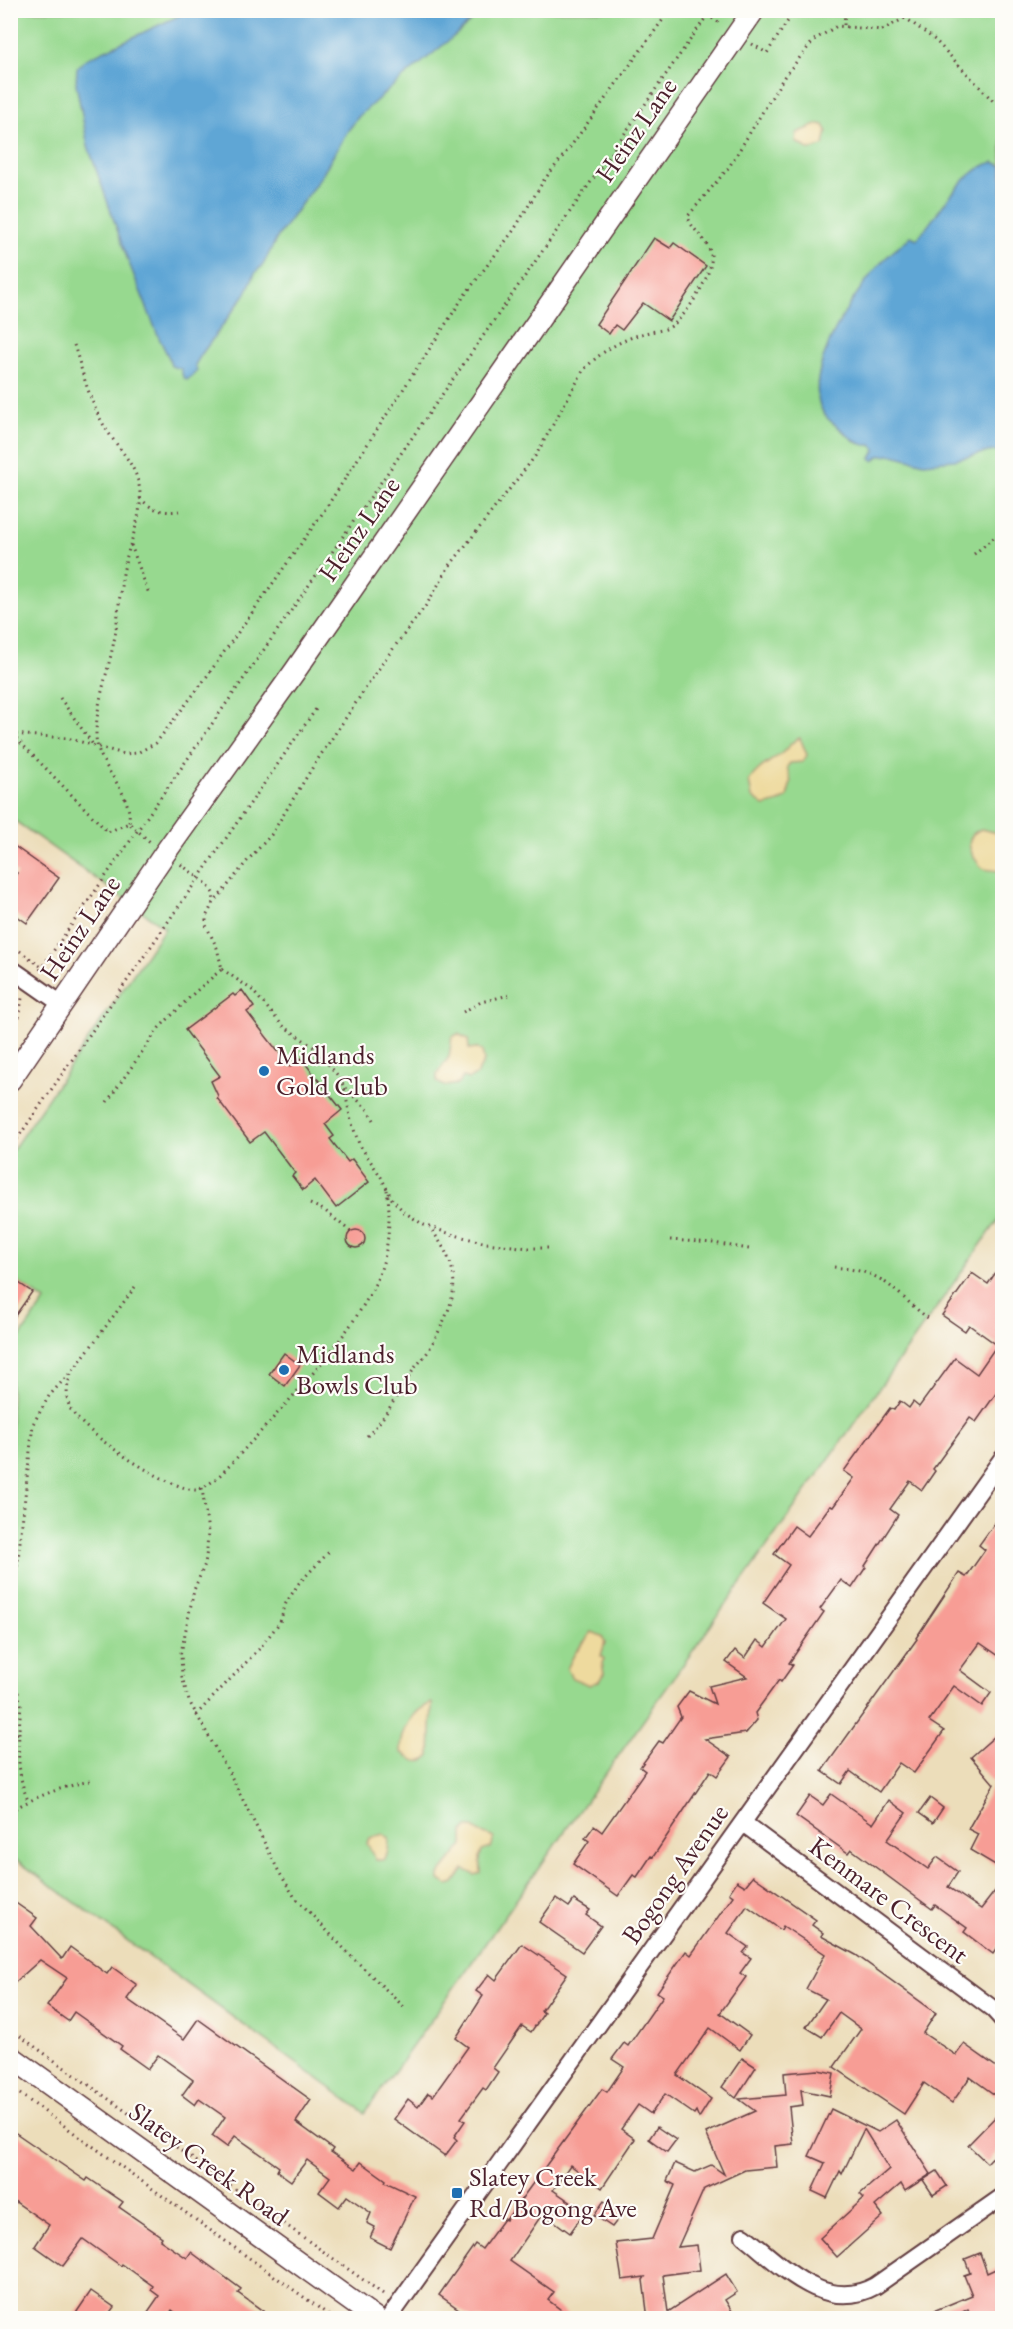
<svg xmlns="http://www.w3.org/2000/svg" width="1013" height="2329" font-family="'EB Garamond',serif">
  <rect width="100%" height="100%" fill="#fdfcf7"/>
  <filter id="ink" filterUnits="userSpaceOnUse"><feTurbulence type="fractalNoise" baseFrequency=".0167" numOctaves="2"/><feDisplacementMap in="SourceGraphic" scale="12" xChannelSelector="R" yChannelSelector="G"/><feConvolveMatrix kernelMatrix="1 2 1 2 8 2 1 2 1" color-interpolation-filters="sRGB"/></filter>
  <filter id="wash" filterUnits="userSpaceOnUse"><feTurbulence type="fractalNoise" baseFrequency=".008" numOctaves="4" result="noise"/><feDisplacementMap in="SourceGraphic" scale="24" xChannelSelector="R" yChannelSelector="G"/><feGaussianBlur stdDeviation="1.35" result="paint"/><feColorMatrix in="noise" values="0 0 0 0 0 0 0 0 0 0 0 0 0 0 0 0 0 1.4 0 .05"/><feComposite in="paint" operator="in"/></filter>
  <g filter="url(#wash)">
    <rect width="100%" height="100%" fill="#ecddba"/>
    <path fill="#97d98f" stroke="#707c5d" stroke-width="1.5" d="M11,11H1002V1215L365,2113L11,1856V1350L45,1301L11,1277V1152L165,928L11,818Z"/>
    <g fill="#eeda9e" stroke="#9c7c64" stroke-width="1.5">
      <path d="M819,124L824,125L827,131L824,145L810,150L796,142L797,133Z"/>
      <path d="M800,738L807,755L803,762L790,763L787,767L791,782L787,797L779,802L764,806L752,797L749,781C757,768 770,762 782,753C789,748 792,740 800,738Z"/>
      <path d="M981,829L997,833L1002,841V867L999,871L983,869C972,857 960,838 981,829Z"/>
      <path d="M458,1034L468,1039L469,1049L476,1048L482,1051L484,1061L476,1075L469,1079L463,1077L459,1084L445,1086L437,1082V1074L449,1057L452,1037Z"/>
      <path d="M592,1632L602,1636L605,1642L601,1656L604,1659L602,1663L604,1673L599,1681L589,1685L572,1678L567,1669L575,1653Z"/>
      <path d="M432,1703L430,1756C421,1767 409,1759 401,1751C401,1731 412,1710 432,1703Z"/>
      <path d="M467,1827H473L479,1832L494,1838L491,1848L482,1851L480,1856L481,1873L475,1875L464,1869L454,1883L448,1885L439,1880V1875L463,1845V1832Z"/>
      <path d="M383,1834L389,1838L388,1851L385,1860H376L367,1843L370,1838Z"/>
    </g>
    <g fill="#5ea6d5" stroke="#546280" stroke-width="1.5">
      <path d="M189,11H482L458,33L387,91L359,116L347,132L322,175L277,238L263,265L255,273L246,293L201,355L195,365L197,371L187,380L183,377L181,369L171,366L169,358L159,338L127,258L88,146L76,84L77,68L86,59Z"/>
      <path d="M994,162L1002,166V450L988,452L954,460L924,463L893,455L879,456L874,461L871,458L876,449L872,445C854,447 848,433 834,424C787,390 853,294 880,264C889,253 901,246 911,236L917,239C938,216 962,169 994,162Z"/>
    </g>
    <g id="blocks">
      <g fill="#f79d95">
        <path d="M654,238L670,248L674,243L706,266L669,321L643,303L622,330L615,325L609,334L596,324Z"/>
        <path d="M10,843L59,878L27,923L10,911V883L17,873L10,869Z"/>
        <path d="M242,990L254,1007L247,1012L290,1067L301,1058L342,1110L325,1124L334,1136L330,1139L348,1162L352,1159L369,1182L336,1208L315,1180L303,1190L292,1176L295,1173L264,1132L250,1142L217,1098L218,1096L211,1081L220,1076L185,1030L233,994L235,996Z"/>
        <circle cx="356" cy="1239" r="9"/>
        <path d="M1002,1263V1385L976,1422L970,1418L933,1469L935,1471L922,1490L910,1481L890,1509L898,1515L865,1566L866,1567L852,1588L841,1580L820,1609L824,1612L789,1663L793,1665L781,1682L779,1680L755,1713L757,1720L746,1733L705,1739L731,1757L717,1776L710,1771L653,1857L651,1856L637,1877L633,1875L618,1896L573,1864L589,1841L585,1838L594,1826L602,1832L645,1771L640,1767L659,1741L663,1743L681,1717L677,1707L689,1691L715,1704L709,1686L747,1677L726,1662L735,1650L745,1658L757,1640L766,1647L786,1619L763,1603L789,1565L774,1554L794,1526L808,1536L830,1506L833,1507L854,1478L844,1471L890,1408L894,1410L900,1401L909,1408L913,1402L919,1407L955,1358L977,1374L997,1345L969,1325L965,1331L942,1315L972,1273L988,1284Z"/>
        <path d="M10,1277L32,1292L10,1323Z"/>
        <path d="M284,1353L300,1365L285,1386L269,1374Z"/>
        <path d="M1002,1513V1658L980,1643L960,1670L991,1693L982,1706L954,1686L929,1721L944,1731L914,1773L899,1763L879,1792L850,1771L841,1784L822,1771L917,1639L916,1638L959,1573L966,1577L985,1550L979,1545Z"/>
        <path d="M1002,1730V1869L970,1850L978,1834L968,1829L994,1784L971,1757Z"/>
        <path d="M831,1794L873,1824L889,1800L906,1813L887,1840L928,1869L937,1857L958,1872L948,1887L981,1909L1002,1882V1941L993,1954L964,1932L967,1928L935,1905L932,1909L851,1849L848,1853L796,1816L810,1796L823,1805Z"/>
        <path d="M930,1798L943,1808L933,1823L919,1813Z"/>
        <path d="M753,1876L816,1920L812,1925L823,1933L821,1936L856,1955L936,2013L923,2033L956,2055L964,2044L1002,2071V2100L970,2077L952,2103L924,2083L904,2114L834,2067L861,2029L839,2013L822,2037L806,2027L826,1999L806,1989L825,1954L783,1926L781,1930L747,1906L728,1933L748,1947L743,1953L751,1958L740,1973L746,1977L720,2013L750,2035L740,2050L710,2028L677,2075L711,2099L699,2118L696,2111L694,2114L665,2094L651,2114L638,2105L621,2129L635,2139L602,2188L570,2165L553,2190L585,2212L570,2233L543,2213L510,2261L554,2292L548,2300L573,2319H473L439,2295L475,2244L482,2249L504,2219L506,2220L602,2089L607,2092L624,2067L612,2059L624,2043L628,2046L663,1996L657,1992L686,1951L691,1955L733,1896L729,1893L737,1881L745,1886Z"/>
        <path d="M556,1898L569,1907L574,1900L590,1910L586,1915L601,1926L582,1952L539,1922Z"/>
        <path d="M10,1899L37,1918L31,1926L62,1959L70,1947L107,1974L112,1967L137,1985L127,1999L184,2039L198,2019L311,2100L296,2122L333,2149L331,2152L356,2169L361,2162L386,2180L385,2182L415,2196L390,2248L370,2238L375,2227L367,2223L371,2213L347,2196L339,2207L319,2192L330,2177L307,2160L291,2181L277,2171L279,2167L235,2136L227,2147L212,2136L225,2117L199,2099L195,2105L182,2095L193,2080L158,2055L148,2069L120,2049L122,2046L74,2012L68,2021L47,2006L67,1978L40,1960L10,1987Z"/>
        <path d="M522,1944L567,1974L541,2011L544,2013L531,2032L522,2026L493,2068L498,2072L486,2090L483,2088L461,2118L465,2121L454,2137L457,2140L445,2156L394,2119L408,2099L418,2107L428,2093L433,2096L468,2047L456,2038L483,1996L476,1991L489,1974L496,1980Z"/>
        <path d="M742,2058L756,2067L736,2098L722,2087Z"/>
        <path d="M818,2070L834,2073L830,2096L801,2090L803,2105L789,2107L793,2144L775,2146L777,2167L745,2170L704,2189L678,2247L697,2245L700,2270L663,2275L668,2312L726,2274L737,2292L725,2300L737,2319H648L643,2280L645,2277L622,2280L616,2243L652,2239L675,2185L667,2181L675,2163L695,2172L711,2165L724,2174L706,2133L755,2111L739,2099L786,2095L784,2073Z"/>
        <path d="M831,2109L878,2132L896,2120L931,2174L905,2191L901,2184L875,2206L883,2216L837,2257L820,2238L864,2198L860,2194L889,2169L864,2129L842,2174L840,2171L827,2198L812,2191L825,2163L809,2156Z"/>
        <path d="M1002,2110V2147L987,2163L968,2145Z"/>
        <path d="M657,2127L676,2140L667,2152L649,2139Z"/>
        <path d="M10,2129L86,2181L88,2178L123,2202L119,2207L162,2237L160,2240L187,2258L191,2252L241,2289L238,2293L274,2319H184L172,2310L166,2319H143L159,2296L151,2290L153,2286L122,2264L121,2266L83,2239L63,2266L35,2246L49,2225L10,2198Z"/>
        <path d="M937,2171L947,2186L933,2195L923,2180Z"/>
        <path d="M604,2201L622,2214L612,2227L594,2215Z"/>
        <path d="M980,2253L987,2273L1002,2266V2319H972L968,2309L950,2319H914L972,2295L964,2275L970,2273L965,2259Z"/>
        <path d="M91,2291L114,2307L105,2319H72Z"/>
      </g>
    </g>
  </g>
  <g filter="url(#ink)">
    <use href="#blocks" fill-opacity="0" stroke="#623c40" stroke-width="1.5"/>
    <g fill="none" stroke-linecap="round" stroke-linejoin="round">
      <defs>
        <g id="minor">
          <path d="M10,968L63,1005"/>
          <path d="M743,1823L993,2009L1002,2019"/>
          <path d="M744,2236C781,2265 825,2314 875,2286L1002,2197"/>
          <path d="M389,2318L1002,1459"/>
        </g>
        <g id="tertiary">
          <path d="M10,1080L165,853L295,671L754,10"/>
          <path d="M10,2056L375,2318"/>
        </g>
      </defs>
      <use href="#minor" stroke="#623c40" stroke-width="20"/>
      <use href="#tertiary" stroke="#623c40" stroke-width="24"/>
      <g stroke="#623c40" stroke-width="3" stroke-dasharray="1.5 4.5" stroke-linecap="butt">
        <path d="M895,10L935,40L995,103"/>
        <path d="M707,15L721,24"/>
        <path d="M844,25L845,10"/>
        <path d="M752,44L767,53L795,10"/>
        <path d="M74,345C82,370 89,399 102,422C115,447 138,463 140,493C142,517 130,541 125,564C119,590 119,616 114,641C108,672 96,704 96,735C96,767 133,790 129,823"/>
        <path d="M140,498C151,510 163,513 179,511"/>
        <path d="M131,545L149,594"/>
        <path d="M974,554L1002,531"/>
        <path d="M60,698L94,746"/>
        <path d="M10,734L67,738L124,754L137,753L156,743L200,686L322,514L464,296L514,230L544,180L568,150L670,10"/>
        <path d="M12,734L108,832L129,823L150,842"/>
        <path d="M213,904L248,860L271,835L314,765L386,658L427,604L448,568L536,455L583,371C598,353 622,339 645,333C652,331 661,331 668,328C684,321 715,272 711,255C708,238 691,231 688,216L729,167L784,77L814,40L837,26L882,30L905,18"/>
        <path d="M10,944L42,967"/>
        <path d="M222,969L252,990L282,1025L315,1048L339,1077L344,1087L351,1121L359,1144L381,1177L392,1199L404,1212L424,1225L451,1234L486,1243L529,1248H551"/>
        <path d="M40,970L711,10"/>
        <path d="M463,1012L481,1002L509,995"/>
        <path d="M10,1033L18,1022L22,998"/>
        <path d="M345,1088L367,1109L374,1120"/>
        <path d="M107,1102L159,1028L194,993L222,969L217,948L206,925V917L214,901L213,893L207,884L179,863"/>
        <path d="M10,1149L316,709"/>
        <path d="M310,1204L324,1210L351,1232"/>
        <path d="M670,1240L713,1243L749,1249"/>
        <path d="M834,1267C848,1269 863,1270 876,1277C893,1285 911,1306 928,1318"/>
        <path d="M135,1287L72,1372C67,1383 65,1397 70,1408C81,1432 171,1491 197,1490C219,1482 237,1456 254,1439C294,1395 360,1326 380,1272C389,1248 391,1215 387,1190"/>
        <path d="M367,1436C386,1418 397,1394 412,1372C417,1364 424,1358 429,1350C455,1301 468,1277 430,1228"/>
        <path d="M202,1488L208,1532L207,1549L205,1564L194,1590L181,1653L182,1677L189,1701L232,1778L279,1872L294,1896L350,1955L405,2008"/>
        <path d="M10,1632L33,1424L49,1396L69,1374"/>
        <path d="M10,1663L21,1704L19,1730L10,1745"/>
        <path d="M196,1715L259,1649L280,1622L286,1603L299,1583L329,1552"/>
        <path d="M19,1732C18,1755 18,1779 28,1800"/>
        <path d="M10,1811C35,1797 61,1787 90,1781"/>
        <path d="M10,2029L386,2296"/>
        <path d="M10,2087L333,2318"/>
      </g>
      <use href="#minor" stroke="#fff" stroke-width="16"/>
      <use href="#tertiary" stroke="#fff" stroke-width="21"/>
    </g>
  </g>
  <g fill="#1f6fb2" stroke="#fdfcf7" stroke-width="2">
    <circle cx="264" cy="1071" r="6"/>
    <circle cx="284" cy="1370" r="6"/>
    <rect x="451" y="2187" width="12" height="12" rx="3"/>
  </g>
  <g text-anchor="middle" stroke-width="4.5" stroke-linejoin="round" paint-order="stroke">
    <g font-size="27" fill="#4a1f2b" stroke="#fdfcf7">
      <text transform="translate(636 130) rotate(-55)" y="9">Heinz Lane</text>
      <text transform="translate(359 529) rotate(-55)" y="9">Heinz Lane</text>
      <text transform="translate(80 928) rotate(-56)" y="9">Heinz Lane</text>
      <text transform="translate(675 1874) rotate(-55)" y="9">Bogong Avenue</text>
      <text transform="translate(889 1900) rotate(37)" y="9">Kenmare Crescent</text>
      <text transform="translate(209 2164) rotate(36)" y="9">Slatey Creek Road</text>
    </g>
    <g font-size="27" fill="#4a1f2b" stroke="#fdfcf7" text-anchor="start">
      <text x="276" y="1064">Midlands<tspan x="276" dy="31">Gold Club</tspan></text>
      <text x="296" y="1363">Midlands<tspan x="296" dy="31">Bowls Club</tspan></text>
      <text x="469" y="2186">Slatey Creek<tspan x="469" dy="31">Rd/Bogong Ave</tspan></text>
    </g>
  </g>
  <rect width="1013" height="2329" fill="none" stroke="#fdfcf7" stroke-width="36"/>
</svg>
